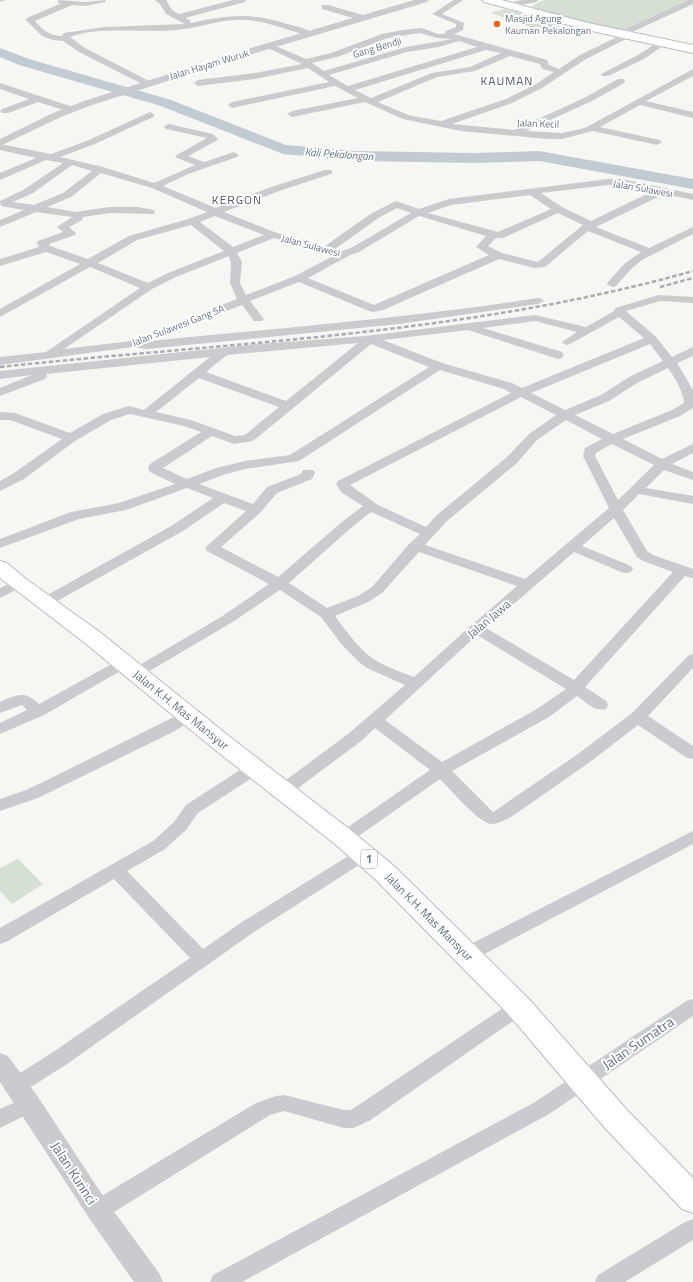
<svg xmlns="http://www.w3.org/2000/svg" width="693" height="1282" font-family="'Titillium Web',sans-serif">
  <rect width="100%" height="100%" fill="#f6f7f3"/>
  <g fill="#d6dfd4">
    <path d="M545,0H691L629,28L621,30L609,28L535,10L533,7L535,4Z"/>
    <path d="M504,9L563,25L541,31L491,13Z"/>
    <path d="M18,859L43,884L12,904L0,891V868Z"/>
  </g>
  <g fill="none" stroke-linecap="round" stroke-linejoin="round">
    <path fill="#c2cbd2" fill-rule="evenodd" d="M0,48L29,59L171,100L286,145L356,151L474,153L539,151L693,179V189L539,161L474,163L356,161L283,154L161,106L19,65L0,57Z"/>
    <defs>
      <path id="primary" d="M482,0H501L588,23L693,45V53L587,30L484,2Z"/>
      <path id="trunk" d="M0,561L7,563L26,579L101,633L230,737L353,832L394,866L529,999L627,1110L693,1178V1213L682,1209L605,1128L509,1015L376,880L335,844L214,749L85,643L12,587L0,578Z"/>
    </defs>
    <use href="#primary" stroke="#b9bcc1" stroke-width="2"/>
    <use href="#trunk" stroke="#b8bbbf" stroke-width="2"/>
    <g fill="#c9cbcf" fill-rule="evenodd">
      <path d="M0,0H5L1,2Z"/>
      <path d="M58,0L85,2L106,0L105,2L85,6L72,5L35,21C43,30 50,36 62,36L64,33L104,27L185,24L166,14L160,4L155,0H166L172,10L179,14L233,0H246L245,2L185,18L190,20V23C232,15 250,12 291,25C299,27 309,29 314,34L310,36C289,31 270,22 248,20C223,18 200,28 176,30C146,33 95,26 70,37L85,48L151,82L152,84L148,87L79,52L63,41L53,40L42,36L26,20L27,18L62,3H58Z"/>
      <path d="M454,0H463L442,14L464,23L463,30L454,34L547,60L549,65L559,69L580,55L619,36L618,34L619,32L689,0H693V4L630,33V37L586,59L542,88L512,103L452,124L514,130L586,97L618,79H624L625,81L624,83L592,101L526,131L562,133L585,128L693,69V76L646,101L693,112V118L640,105L600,127L660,140L662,142L657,145L593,131L562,139H547L461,131L403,119L365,102L292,117L287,114L292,111L358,98L335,86L232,108L228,105L232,102L329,82L308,68L255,79L198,86L194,83L198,80L255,73L302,64L268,48L267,46L271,44L306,59L331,53L382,34L402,30L421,28L438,34H445L446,31L456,27V24L432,14ZM420,33L437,38L453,39L406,47L324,71L312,63L337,57L388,38ZM459,41L477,47L348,86L329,75L407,52L439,47ZM486,50L501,53L470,67L432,73L371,98L355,90ZM510,56L540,64L542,69L554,72L536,84L506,99L441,121L408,115L378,102L437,77L475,71Z"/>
      <path d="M522,0H538L537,2L509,7L505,5L506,3Z"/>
      <path d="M322,5H328L366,16L367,18L366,20H360L322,9Z"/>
      <path d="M660,41H666L667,43L644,59L608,76H602L601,74L638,55Z"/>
      <path d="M0,83L73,107L75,109L70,112L38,102L8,113H2L0,111L2,109L29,99L0,89Z"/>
      <path d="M150,112L155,115L153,117L95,144L60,157L103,167L154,183L195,165L177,158L175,156L207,138L166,129L164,127L166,125L169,124L213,134L218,139L216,141L188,156L204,162L234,152L239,155L237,157L188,174L163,186L216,208L274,186L325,170H331L333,172L331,174L282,190L224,212L277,233L325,246L372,213L396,201L419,209L449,199L608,179H622L693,194V200L664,194L596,227L649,248L693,227V234L642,260L632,268L616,286L612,287L607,284L608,282L624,264L641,252L588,231L545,267L534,268L499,259L383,310L373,312L369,311L299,282L250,301L264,319L262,321H254L242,305L150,341C280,328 409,318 538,298L542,299L544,301L538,304L399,324L147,349L133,347L0,365V357L46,352L140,288L90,267L0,317V309L80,264L46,252L0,266V259L39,247L37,243L38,241L63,232L57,227L72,217L36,212L0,227V220L24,210L1,206L0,201L25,189L63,163L46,160L0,180V173L36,158L0,150V144L51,154L89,140ZM72,165L92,171L63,193L34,205L13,202L33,193ZM101,173L152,188L207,212L188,219L129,236L88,259L50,246L49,244L75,235L76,233L69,227L82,220L83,217L109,213L154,214L155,212L154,210L138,207H109L76,212L47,207L71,197ZM608,185H622L653,191L591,221L562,207L541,193ZM530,195L551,209L498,232L428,213L451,205ZM397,208L411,213L351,248L342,251L335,249L380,217ZM558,213L583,225L538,262L502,253L488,246L496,238H503ZM215,216L264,235L233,247L200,222ZM419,216L486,236L476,247L489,255L374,305L308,278L350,255L359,252ZM191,225L224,251L168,273L148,283L98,263L137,240ZM274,238L335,255L295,276L246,295L240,283L242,262L237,253ZM229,256L231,265L230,283L237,299L131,341L64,349L152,289L176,277Z"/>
      <path d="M659,295L693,297V303L660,301L626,311L656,337L672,357L693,347V356L677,363L693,390V408L680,416L623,439L662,459L693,444V453L672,464L693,472V480L664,470L646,488L693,496V504L639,494L623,510L647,551L653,555L693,569V578L685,576L585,687L606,701L608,705L606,709C594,712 586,702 577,696L549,717L452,771L493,812L578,754L632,713L688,656L693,654V668L648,716L693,746V759L687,758L638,725L590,762L514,815C507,819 499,824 491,824C479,823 450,789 440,779L350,842L344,844L338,842L335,838L338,834L430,770L375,728L360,742L290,794L284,796L278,794L276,790L278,786L348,734L405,685L369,669L360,663L342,645L321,617L280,590L231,623L141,676L136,678L131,676L128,673L131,670L221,617L269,584L207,551L205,548L246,511L224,503L183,531L50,605L45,606L40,605L38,602L40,599L173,525L213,498L187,488L126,510L79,519L0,548V539L71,512L119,503L175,484L150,472L148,467L150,464L201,432L184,426L130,414L111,420L75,441L24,479L0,491V481L14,473L62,439L10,420H0V412L15,413L70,433L103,414L129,406L144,410L210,357L46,374L47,376L45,379L0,396V388L32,375L0,379V371L259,344L366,336L535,315L586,327L614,311L615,308ZM619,317L644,338L522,388L512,383L442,363L383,340L468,330L558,359L562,358L564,355L562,352L483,328L535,321L577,332L562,342L564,344L568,345ZM358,343L286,401L206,372L227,355ZM371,344L429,367L290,455L245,461L216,468L187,479L163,468L212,436L234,444L253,441ZM650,344L663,361L629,377L601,395L565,410L531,393ZM668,368C675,378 683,391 684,403L672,410L613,434L575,415L609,401L637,383ZM440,370L504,389L511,393L338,481L336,484L342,493L363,506L343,521L278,577L221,547L260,513L277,493L312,479L315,473L313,470H303L301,474L267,487L253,504L199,484L226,474L245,469L299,461ZM199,378L279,407L245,435L235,436L191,420L156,412ZM521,397L556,415L529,434L507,457L437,515L426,527L378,505L350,485ZM566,420L602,439L585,448L583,456L609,508L525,579L425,545L447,521L517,463L537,440ZM612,444L654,465L618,500L595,456L596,453ZM371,512L420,534L410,543L372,587L358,596L327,608L289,583L352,527ZM614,518L637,557L643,561L673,572L574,680L486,628L574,552L621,572L626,573L631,572L633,569L631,566L582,546ZM419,552L517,586L466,630L414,677C403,673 390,668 380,663C361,653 347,632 335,616L368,602L382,593ZM477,635L566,689L537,709L442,762L385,720Z"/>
      <path d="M19,579L24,580L26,583L24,586L0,598V588Z"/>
      <path d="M124,658L129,660L132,663L129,666L44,715L0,734V723L27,710L22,705L0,713V702C17,695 24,690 39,704L119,660Z"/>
      <path d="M188,710L194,711L196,715L194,719L173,732L38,798L0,811V799L26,790L43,782Z"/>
      <path d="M255,762L261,764L263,768L261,772L198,813L186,830L165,849L127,871L203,949L242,922L358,850L364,848L370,850L373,854L370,858L254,932L67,1064L23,1092L16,1094L9,1092L6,1086L9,1080L53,1052L190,958L114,879L6,942L0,944V928L153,841L174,822L186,805L249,764Z"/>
      <path d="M693,831V844L473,960L466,962L459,960L457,955L459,950Z"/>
      <path d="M693,999V1016L549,1114L242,1282H210L213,1275L535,1102L686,1001Z"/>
      <path d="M519,1000L526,1002L529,1007L526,1012L369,1121L353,1128H344L284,1111L270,1115L106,1217L98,1219L90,1217L87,1210L90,1203L256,1103L276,1096L284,1095L344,1110H351L512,1002Z"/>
      <path d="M29,1096L36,1098L39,1104L36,1110L0,1128V1109Z"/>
      <path d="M693,1219V1240L625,1282H595L598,1275L685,1222Z"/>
    </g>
    <g fill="#c9cbcf" fill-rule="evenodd">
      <path d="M414,0H429L427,2L259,52L92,105L61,117L0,146V139L53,113L84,101L251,48Z"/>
      <path d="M0,1053L8,1056L38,1097L107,1202L159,1273L163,1282H134L89,1218L0,1082Z"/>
    </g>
    <use href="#primary" fill="#fff" fill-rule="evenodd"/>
    <use href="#trunk" fill="#fff" fill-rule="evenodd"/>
    <g stroke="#a8acb3" stroke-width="2.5" stroke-dasharray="4.5 2.5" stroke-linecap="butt">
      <path d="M660,287L693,278"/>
      <path d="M0,367C232,342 467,335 693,271"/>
    </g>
  </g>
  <circle fill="#f36516" stroke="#fff" stroke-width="1.5" cx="497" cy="24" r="4"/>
  <g text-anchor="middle" stroke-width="4" stroke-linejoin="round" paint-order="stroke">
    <g font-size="10" fill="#637287" stroke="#fff" text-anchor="start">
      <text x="505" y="22">Masjid Agung<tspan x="505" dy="12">Kauman Pekalongan</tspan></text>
    </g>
    <g font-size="10" fill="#637287" stroke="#fff">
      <text transform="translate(377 47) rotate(-17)" y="4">Gang Bendji</text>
      <text transform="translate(209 64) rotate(-17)" y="4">Jalan Hayam Wuruk</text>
      <text transform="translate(538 123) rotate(2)" y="4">Jalan Kecil</text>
      <text transform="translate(643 188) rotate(10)" y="4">Jalan Sulawesi</text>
      <text transform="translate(311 245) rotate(15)" y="4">Jalan Sulawesi</text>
      <text transform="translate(178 325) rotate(-21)" y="4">Jalan Sulawesi Gang 5A</text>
    </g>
    <g font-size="11" font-style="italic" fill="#5f7583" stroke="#fff">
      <text transform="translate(339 154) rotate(4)" y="4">Kali Pekalongan</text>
    </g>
    <rect fill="#fff" stroke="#929cab" stroke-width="1" x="361" y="850" width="16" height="18" rx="3"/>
    <g font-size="11" font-weight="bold" fill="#637287">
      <text x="369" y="863">1</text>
    </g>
    <g font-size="12" letter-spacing="1" fill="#515d6b" stroke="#fff">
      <text x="507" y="85">KAUMAN</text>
      <text x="237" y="204">KERGON</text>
    </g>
    <g font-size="12" fill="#637287" stroke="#fff">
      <text transform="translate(489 619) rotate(-40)" y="4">Jalan Jawa</text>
      <text transform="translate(181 710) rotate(39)" y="4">Jalan K.H. Mas Mansyur</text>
      <text transform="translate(429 917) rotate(45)" y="4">Jalan K.H. Mas Mansyur</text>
    </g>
    <g font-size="14" fill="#637287" stroke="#fff">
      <text transform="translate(638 1043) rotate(-34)" y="5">Jalan Sumatra</text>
      <text transform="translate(74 1173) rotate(57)" y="5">Jalan Kurinci</text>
    </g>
  </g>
</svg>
